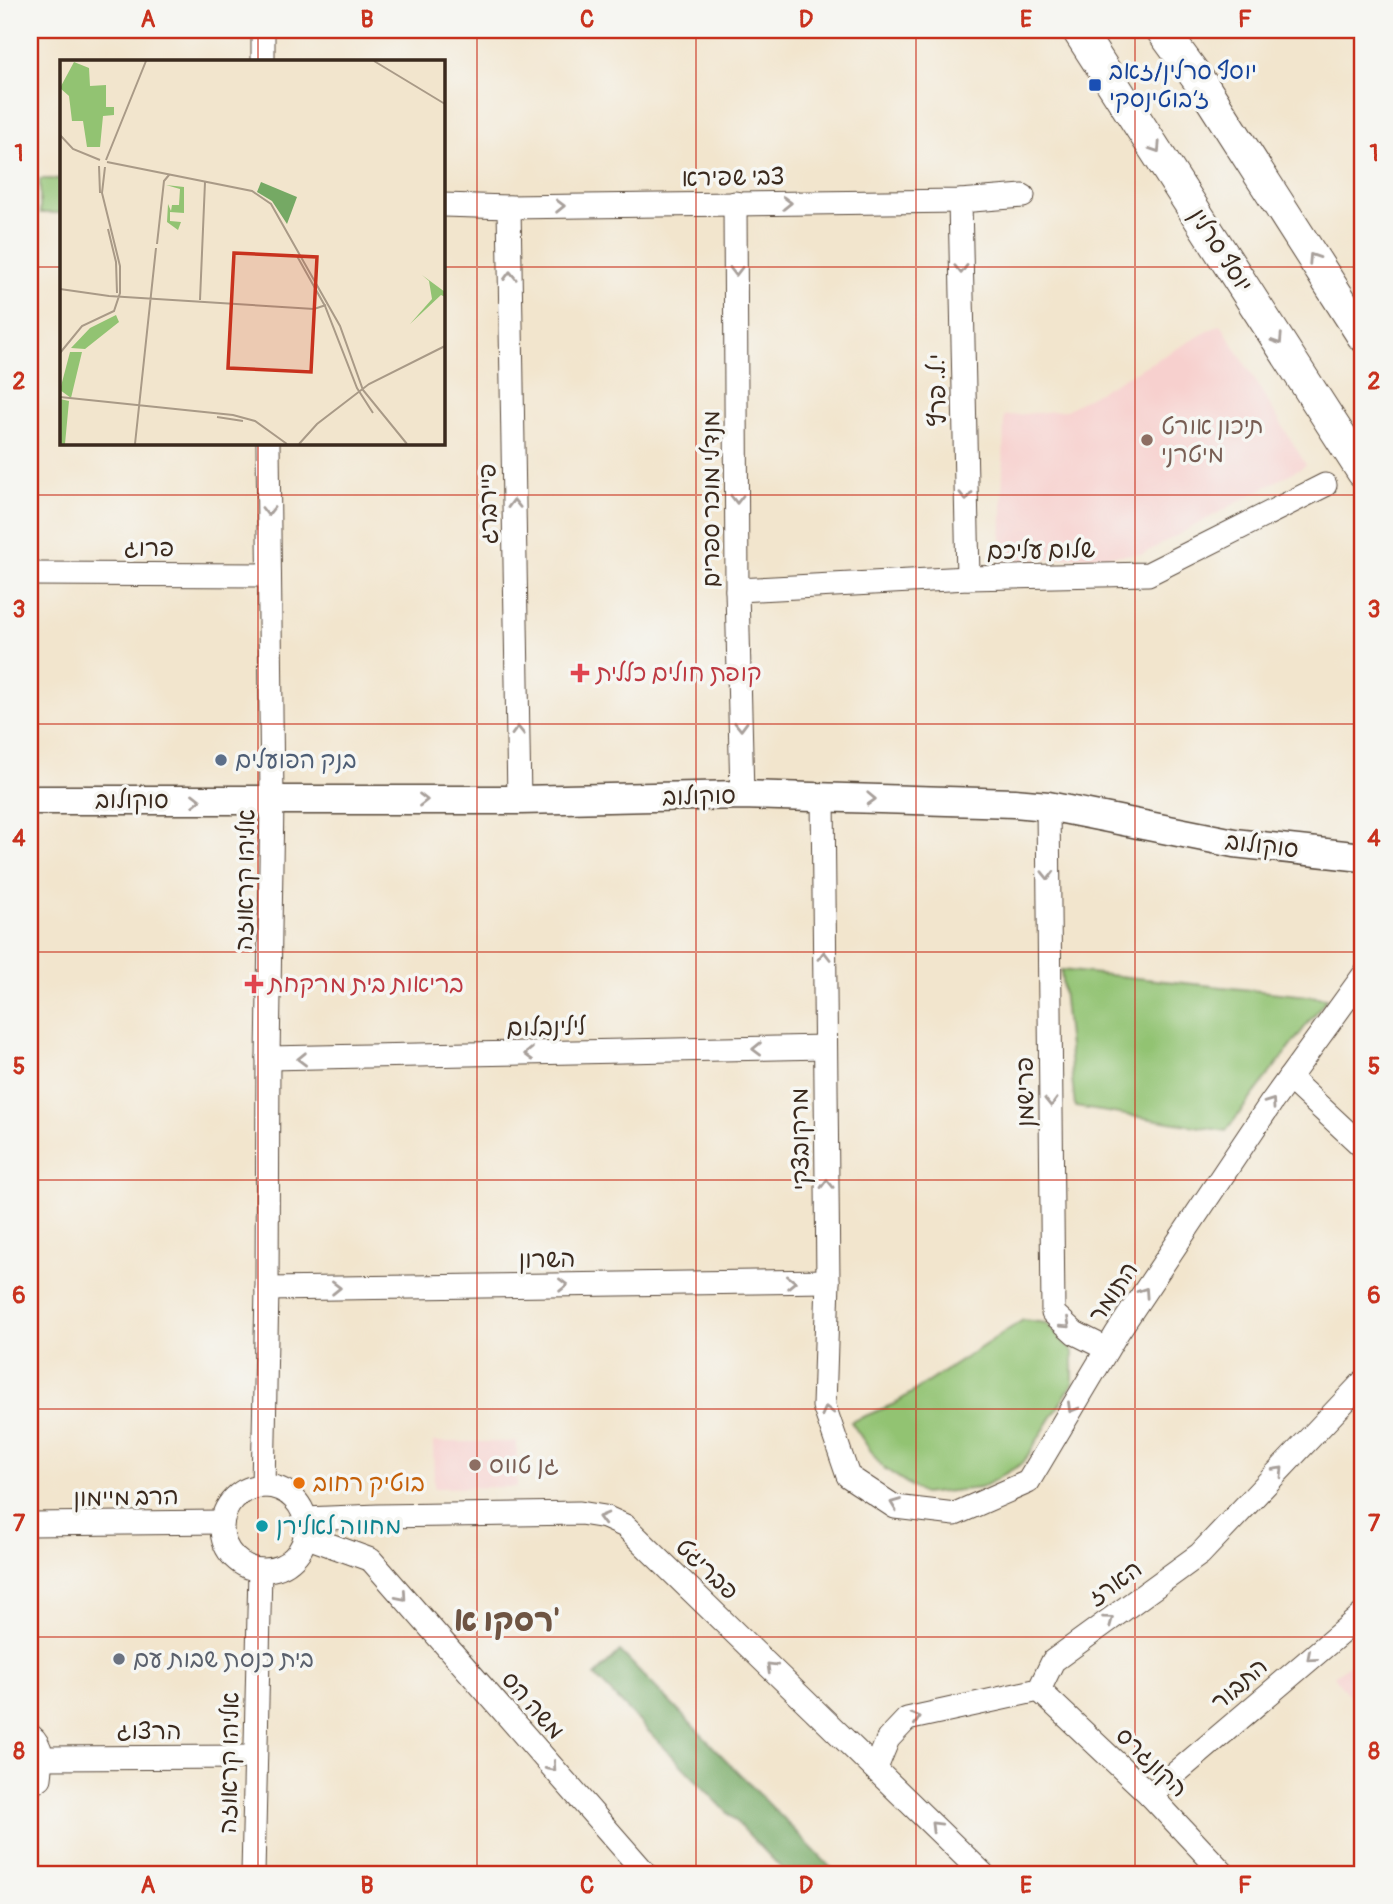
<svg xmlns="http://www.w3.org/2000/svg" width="1393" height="1904" font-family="Pangolin,'Playpen Sans Hebrew',sans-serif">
  <rect width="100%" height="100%" fill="#f6f6f2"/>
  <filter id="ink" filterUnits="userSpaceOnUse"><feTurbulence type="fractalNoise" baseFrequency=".0143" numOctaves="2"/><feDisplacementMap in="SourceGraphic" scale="14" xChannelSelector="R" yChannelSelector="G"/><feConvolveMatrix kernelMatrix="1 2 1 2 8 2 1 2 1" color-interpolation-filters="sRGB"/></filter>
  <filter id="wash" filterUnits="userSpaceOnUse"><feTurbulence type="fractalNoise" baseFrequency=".00686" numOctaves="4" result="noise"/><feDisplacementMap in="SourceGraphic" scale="28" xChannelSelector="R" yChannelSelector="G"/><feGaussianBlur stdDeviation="1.57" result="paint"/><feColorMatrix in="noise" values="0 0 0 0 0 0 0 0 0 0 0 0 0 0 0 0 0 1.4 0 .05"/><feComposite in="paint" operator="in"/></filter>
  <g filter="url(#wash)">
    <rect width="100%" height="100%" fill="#f2e5cd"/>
    <g fill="#f7d0ce">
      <path d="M1221,324L1306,465L1143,554L1001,561L1004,416L1066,410Z"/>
      <path d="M433,1442H517V1487L434,1488Z"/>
      <path d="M1363,1654V1714L1334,1676Z"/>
    </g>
    <g fill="#92c372" stroke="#667648" stroke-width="2">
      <rect x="40" y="179" width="21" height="34"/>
      <path d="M1061,970L1327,998L1226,1131L1075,1107Z"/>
      <path d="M1023,1320L1046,1323L1073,1352V1383L1023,1463L981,1488L923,1494L881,1466L851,1422L894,1404Z"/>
    </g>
    <path fill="#75a964" stroke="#586a41" stroke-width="2" d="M620,1651L837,1874H787L595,1676Z"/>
  </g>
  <g filter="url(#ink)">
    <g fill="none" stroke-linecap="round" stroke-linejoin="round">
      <defs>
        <g id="minor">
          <path d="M263,30V61"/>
          <path d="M960,201L968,578"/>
          <path d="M735,203L737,590L742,795"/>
          <path d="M443,205L509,207L960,201L1023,196"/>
          <path d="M509,207L519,800"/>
          <path d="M30,574L269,575"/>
          <path d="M737,590L968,578L1148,574L1325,485"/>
          <path d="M823,797L828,1281L824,1406L848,1476L895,1507L955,1514L1028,1482L1117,1333L1271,1103L1363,976"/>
          <path d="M1048,806L1053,1313L1075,1333L1107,1349"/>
          <path d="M268,1058L825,1047"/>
          <path d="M1289,1078L1363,1147"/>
          <path d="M267,1289L828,1281"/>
          <path d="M263,1486L267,1289L268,1058L272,800L268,443"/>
          <circle cx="264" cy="1528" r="42"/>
          <path d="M305,1519L378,1516L580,1513L605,1517L625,1526L983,1874"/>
          <path d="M30,1524L222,1522"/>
          <path d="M305,1536L371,1560L646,1874"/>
          <path d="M1039,1690L1150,1795L1224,1874"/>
          <path d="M30,1735C44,1746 42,1762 40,1778L30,1785"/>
          <path d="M43,1758L255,1757"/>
          <path d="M876,1768L888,1739L907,1719L1039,1690L1053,1661L1200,1554L1363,1382"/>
          <path d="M1150,1795L1363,1614"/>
          <path d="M253,1874L260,1570"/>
        </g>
        <path id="tertiary" d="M30,800H519L742,795L1014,803L1048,806L1234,843L1363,857"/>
        <g id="secondary">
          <path d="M1078,30L1363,472"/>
          <path d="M1162,30L1203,86L1363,336"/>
        </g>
      </defs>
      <use href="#minor" stroke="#564638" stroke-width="25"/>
      <use href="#tertiary" stroke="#564638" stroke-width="31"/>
      <use href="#secondary" stroke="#564638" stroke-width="34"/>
      <use href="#minor" stroke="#fff" stroke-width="23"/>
      <use href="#tertiary" stroke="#fff" stroke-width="28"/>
      <use href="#secondary" stroke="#fff" stroke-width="32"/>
    </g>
    <defs><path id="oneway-chevron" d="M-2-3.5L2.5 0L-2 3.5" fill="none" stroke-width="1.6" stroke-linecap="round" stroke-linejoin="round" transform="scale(1.75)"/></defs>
    <g stroke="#a79f9a">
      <use href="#oneway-chevron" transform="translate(1156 148) rotate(57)"/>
      <use href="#oneway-chevron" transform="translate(787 203) rotate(-1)"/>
      <use href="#oneway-chevron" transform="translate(560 206) rotate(-1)"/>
      <use href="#oneway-chevron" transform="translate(1313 258) rotate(-123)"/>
      <use href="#oneway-chevron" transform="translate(961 269) rotate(89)"/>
      <use href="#oneway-chevron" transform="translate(736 271) rotate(90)"/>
      <use href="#oneway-chevron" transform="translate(510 276) rotate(-91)"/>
      <use href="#oneway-chevron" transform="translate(1278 340) rotate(57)"/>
      <use href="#oneway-chevron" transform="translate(966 496) rotate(89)"/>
      <use href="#oneway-chevron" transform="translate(737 499) rotate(90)"/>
      <use href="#oneway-chevron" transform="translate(514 504) rotate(-91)"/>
      <use href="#oneway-chevron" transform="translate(268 511) rotate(90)"/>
      <use href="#oneway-chevron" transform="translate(741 726) rotate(89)"/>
      <use href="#oneway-chevron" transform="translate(518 731) rotate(-91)"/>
      <use href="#oneway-chevron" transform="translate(871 799) rotate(2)"/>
      <use href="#oneway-chevron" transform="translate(196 800)"/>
      <use href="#oneway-chevron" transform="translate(423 800)"/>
      <use href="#oneway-chevron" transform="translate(1048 875) rotate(89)"/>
      <use href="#oneway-chevron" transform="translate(824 956) rotate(-90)"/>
      <use href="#oneway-chevron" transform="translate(757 1049) rotate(179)"/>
      <use href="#oneway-chevron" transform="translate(529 1054) rotate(179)"/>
      <use href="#oneway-chevron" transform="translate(302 1059) rotate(179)"/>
      <use href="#oneway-chevron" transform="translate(1051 1102) rotate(89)"/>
      <use href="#oneway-chevron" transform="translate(1271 1103) rotate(-55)"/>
      <use href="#oneway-chevron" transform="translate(827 1184) rotate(-91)"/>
      <use href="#oneway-chevron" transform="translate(791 1282) rotate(-1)"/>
      <use href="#oneway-chevron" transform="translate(563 1285) rotate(-1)"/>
      <use href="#oneway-chevron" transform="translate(336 1288) rotate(-1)"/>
      <use href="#oneway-chevron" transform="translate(1144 1292) rotate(-56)"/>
      <use href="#oneway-chevron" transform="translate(1066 1324) rotate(42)"/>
      <use href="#oneway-chevron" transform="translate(1072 1408) rotate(120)"/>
      <use href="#oneway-chevron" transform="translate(827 1411) rotate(-103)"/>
      <use href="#oneway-chevron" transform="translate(1279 1471) rotate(-46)"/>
      <use href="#oneway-chevron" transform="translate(895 1504) rotate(-159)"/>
      <use href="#oneway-chevron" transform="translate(603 1518) rotate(-165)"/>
      <use href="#oneway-chevron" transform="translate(402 1596) rotate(49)"/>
      <use href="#oneway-chevron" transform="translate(1109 1620) rotate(-36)"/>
      <use href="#oneway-chevron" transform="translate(1311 1657) rotate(139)"/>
      <use href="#oneway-chevron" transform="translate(771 1667) rotate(-136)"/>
      <use href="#oneway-chevron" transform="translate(916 1718) rotate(-16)"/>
      <use href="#oneway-chevron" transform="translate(552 1767) rotate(49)"/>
      <use href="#oneway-chevron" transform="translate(935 1826) rotate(-135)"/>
    </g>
  </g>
  <path fill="none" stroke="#c8321e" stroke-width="2" stroke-opacity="0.55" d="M258,30V61M477,30V1874M696,30V1874M916,30V1874M1135,30V1874M30,267H61M443,267H1363M258,443V1874M30,495H1363M30,724H1363M30,952H1363M30,1180H1363M30,1409H1363M30,1637H1363"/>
  <rect fill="#1a4fb4" stroke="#f6f6f2" stroke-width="2.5" x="1088" y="78" width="14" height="14" rx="3.5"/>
  <g fill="#8d6e63" stroke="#f6f6f2" stroke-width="2.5">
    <circle cx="1147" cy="440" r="7"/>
    <circle cx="475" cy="1465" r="7"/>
  </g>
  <g fill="#e0444e" stroke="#f6f6f2" stroke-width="2.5">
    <path d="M576.5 662.5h7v7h7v7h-7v7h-7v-7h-7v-7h7z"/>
    <path d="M250.5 973.5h7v7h7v7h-7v7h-7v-7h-7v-7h7z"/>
  </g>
  <circle fill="#5c6f8a" stroke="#f6f6f2" stroke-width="2.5" cx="221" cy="760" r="7"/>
  <circle fill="#e8710a" stroke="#f6f6f2" stroke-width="2.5" cx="299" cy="1483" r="7"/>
  <circle fill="#0f9aa8" stroke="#f6f6f2" stroke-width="2.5" cx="262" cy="1526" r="7"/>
  <circle fill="#6b7280" stroke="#f6f6f2" stroke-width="2.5" cx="119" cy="1659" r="7"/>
  <g text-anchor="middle" stroke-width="7" stroke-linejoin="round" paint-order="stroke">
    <g font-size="24" fill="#164399" stroke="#f6f6f2" text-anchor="start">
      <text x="1109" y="79">יוסף סרלין/זאב<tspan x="1109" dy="28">ז׳בוטינסקי</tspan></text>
    </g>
    <g font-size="24" fill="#3b2a1e" stroke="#f6f6f2">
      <text transform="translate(733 177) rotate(-1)" y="8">צבי שפירא</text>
      <text transform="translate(1221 250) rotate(57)" y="8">יוסף סרלין</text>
      <text transform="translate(937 390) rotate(-91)" y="8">י.ל. פרץ</text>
      <text transform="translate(711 499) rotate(-90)" y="8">מנדלי מוכר ספרים</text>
      <text transform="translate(488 504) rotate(-91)" y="8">פיירברג</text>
      <text x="149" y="556">פרוג</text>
      <text transform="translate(1041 550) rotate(-1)" y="8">שלום עליכם</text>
      <text transform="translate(699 796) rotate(-1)" y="8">סוקולוב</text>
      <text x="132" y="808">סוקולוב</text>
      <text transform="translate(1262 845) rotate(7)" y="8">סוקולוב</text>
      <text transform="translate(245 880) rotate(-89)" y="8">אליהו קראוזה</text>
      <text transform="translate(546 1027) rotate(-1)" y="8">לילינבלום</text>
      <text transform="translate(1025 1092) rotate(-91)" y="8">פרישמן</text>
      <text transform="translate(800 1139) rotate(-91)" y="8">מרקובצקי</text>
      <text transform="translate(547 1259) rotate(-1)" y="8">השרון</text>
      <text transform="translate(1113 1292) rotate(-56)" y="8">התומר</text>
      <text transform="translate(126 1497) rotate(-1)" y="8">הרב מיימון</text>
      <text transform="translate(707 1569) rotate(44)" y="8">פבריגט</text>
      <text transform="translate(1115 1583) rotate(-36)" y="8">הארז</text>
      <text transform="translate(1239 1684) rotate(-41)" y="8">התבור</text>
      <text transform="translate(533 1705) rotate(49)" y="8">משה הס</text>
      <text x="149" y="1739">הרצוג</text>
      <text transform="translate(1152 1762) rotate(44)" y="8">הקונגרס</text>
      <text transform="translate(229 1763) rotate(-89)" y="8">אליהו קראוזה</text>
    </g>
    <g font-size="24" fill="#785e54" stroke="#f6f6f2" text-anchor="start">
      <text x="1161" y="434">תיכון אורט<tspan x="1161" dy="28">מיטרני</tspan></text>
      <text x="489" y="1473">גן טווס</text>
    </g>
    <g font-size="24" fill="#be3a42" stroke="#f6f6f2" text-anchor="start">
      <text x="596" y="681">קופת חולים כללית</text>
      <text x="268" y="992">בריאות בית מרקחת</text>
    </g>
    <g font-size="24" fill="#4e5e75" stroke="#f6f6f2" text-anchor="start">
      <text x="235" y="768">בנק הפועלים</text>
    </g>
    <g font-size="24" fill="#c56008" stroke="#f6f6f2" text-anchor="start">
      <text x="313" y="1491">בוטיק רחוב</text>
    </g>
    <g font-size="24" fill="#0d838f" stroke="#f6f6f2" text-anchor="start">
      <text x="276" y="1534">מחווה לאלירן</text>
    </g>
    <g font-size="24" fill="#5b616d" stroke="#f6f6f2" text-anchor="start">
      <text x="133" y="1667">בית כנסת שבות עם</text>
    </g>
    <g font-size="32" font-weight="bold" fill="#6e5443" stroke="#f6f6f2">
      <text x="507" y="1631">רסקו א'</text>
    </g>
  </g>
  <g transform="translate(60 60)">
    <rect width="385" height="385" fill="#f2e5cd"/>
    <path d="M14,2L29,8L30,26L46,25V47H54V55L43,56L40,87H27L23,61H12L9,36L0,28ZM106,125L124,127V153L110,152V161L121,162L118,170L107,162L108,144L111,151L112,145H119L120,129ZM362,215L385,232V237L381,235L350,264L372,239L369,221ZM56,255L59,262L25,289L11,288L30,268ZM10,292H22L11,338L0,330ZM0,339L9,341L5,384H0Z" fill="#92c372"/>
    <path d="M201,122L237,137L227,164L212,141L197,132Z" fill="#75a964"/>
    <path fill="none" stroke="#a99a87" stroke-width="2" d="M314,1L385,44M0,75L13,89L40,100M46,100L86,1M47,102L192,131L211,144L280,266L303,330L347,384M39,106L40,133M48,169L56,202L57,233M97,184L104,121L109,115M237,196L265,246L297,328L313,353M0,229L49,236L254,249L266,245M140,240L145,122M0,293L22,266L54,251L60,233V206L42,133L45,107M0,337L173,355L195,361L227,384M157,357L183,361M75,384L96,188M239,384L257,364L309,324L385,286"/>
    <path fill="#c8321e" fill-opacity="0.15" stroke="#c8321e" stroke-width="3.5" d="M174,193L257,197L251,312L168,308Z"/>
    <rect width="385" height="385" fill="none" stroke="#3b2a1e" stroke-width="3.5"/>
  </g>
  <rect width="1393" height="1904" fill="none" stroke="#f6f6f2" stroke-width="77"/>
  <rect x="38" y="38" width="1316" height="1828" fill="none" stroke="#c8321e" stroke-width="2.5"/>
  <g font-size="23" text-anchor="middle" font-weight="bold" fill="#c8321e">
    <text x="148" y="27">A</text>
    <text x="367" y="27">B</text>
    <text x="587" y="27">C</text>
    <text x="806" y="27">D</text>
    <text x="1026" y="27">E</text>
    <text x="1245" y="27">F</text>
    <text x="19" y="161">1</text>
    <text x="1374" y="161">1</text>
    <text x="19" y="389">2</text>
    <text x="1374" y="389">2</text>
    <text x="19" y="617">3</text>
    <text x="1374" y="617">3</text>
    <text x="19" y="846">4</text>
    <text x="1374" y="846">4</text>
    <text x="19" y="1074">5</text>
    <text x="1374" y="1074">5</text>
    <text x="19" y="1303">6</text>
    <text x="1374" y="1303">6</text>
    <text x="19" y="1531">7</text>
    <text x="1374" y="1531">7</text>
    <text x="19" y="1759">8</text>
    <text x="1374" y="1759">8</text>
    <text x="148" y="1893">A</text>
    <text x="367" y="1893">B</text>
    <text x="587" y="1893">C</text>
    <text x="806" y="1893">D</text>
    <text x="1026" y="1893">E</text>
    <text x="1245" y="1893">F</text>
  </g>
</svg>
